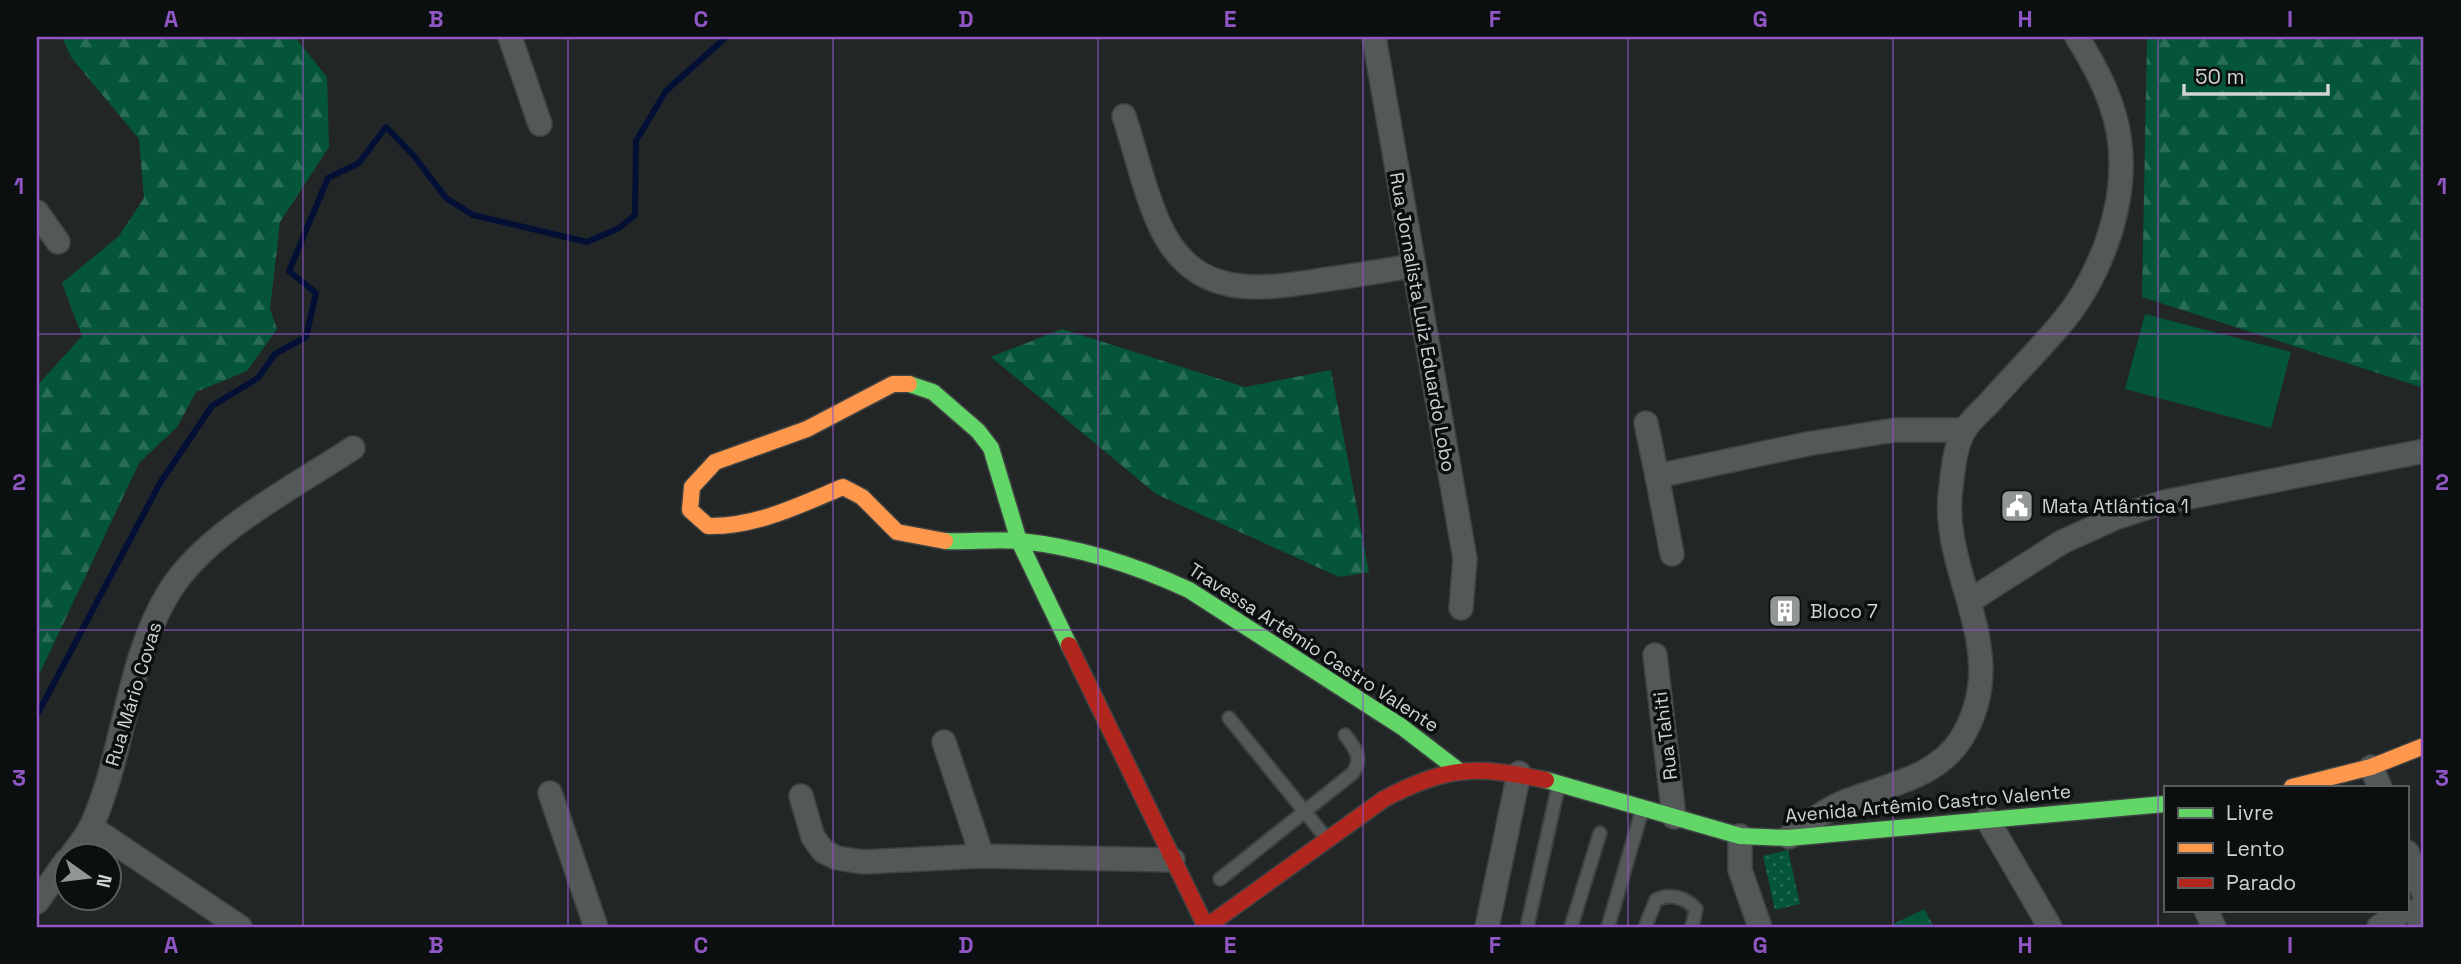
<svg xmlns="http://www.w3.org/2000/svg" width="2461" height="964" font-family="'Space Grotesk',sans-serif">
  <defs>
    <pattern id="forest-firs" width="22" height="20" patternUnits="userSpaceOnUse" patternTransform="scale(1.75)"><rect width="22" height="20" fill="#055538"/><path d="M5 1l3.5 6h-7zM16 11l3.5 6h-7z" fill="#286d54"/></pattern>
    <pattern id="park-dots" width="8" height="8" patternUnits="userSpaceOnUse" patternTransform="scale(1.75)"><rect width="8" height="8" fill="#055538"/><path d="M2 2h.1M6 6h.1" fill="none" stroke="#286d54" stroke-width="1.8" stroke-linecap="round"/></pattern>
  </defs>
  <rect width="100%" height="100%" fill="#222626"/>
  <path fill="#055538" d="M2145,314L2291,352L2271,428L2125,389Z"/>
  <g fill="url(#forest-firs)">
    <path d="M62,37H295L327,77L329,147L280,222L270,309L277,329L247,371L196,392L177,427L139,463L37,679V386L82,336L62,283L119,236L144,198L139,139L71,57Z"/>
    <path d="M2147,37H2420L2424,69V388L2142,297Z"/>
    <path d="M1062,329L1245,387L1331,370L1369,572L1339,577L1156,494L991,357Z"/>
    <path d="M1924,909L1934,927H1887Z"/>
  </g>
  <path fill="url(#park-dots)" d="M1788,850L1800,904L1775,910L1763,856Z"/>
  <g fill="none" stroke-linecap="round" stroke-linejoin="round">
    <path stroke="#030f35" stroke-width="6" d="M37,715L160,483L212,406L258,378L275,354L306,337L316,293L289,271L328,178L359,163L386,127L414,156L446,198L473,215L587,242L619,228L635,215L636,141L666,91L726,37"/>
    <defs>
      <g id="lane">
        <path d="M1229,718L1327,839"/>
        <path d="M1220,879L1353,773C1363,757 1355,748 1345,735"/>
        <path d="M1527,927L1559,783"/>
        <path d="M1571,927L1600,833"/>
        <path d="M1608,927L1643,807"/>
        <path d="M1645,927L1656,900C1670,893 1685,897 1696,909L1692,927"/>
      </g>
      <g id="street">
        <path d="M510,37L540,124"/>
        <path d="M1374,37L1465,559L1461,608"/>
        <path d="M1124,116C1136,152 1146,199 1163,232C1198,299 1259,290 1322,280C1352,276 1382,271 1412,266"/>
        <path d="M37,212L58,242"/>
        <path d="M1646,423L1657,476"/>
        <path d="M1672,554L1657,476L1807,444L1895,430H1964"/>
        <path d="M1971,600L2062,542L2115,518L2164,502L2424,451"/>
        <path d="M1655,655L1674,817"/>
        <path d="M944,742L982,856"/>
        <path d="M2371,767L2380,787"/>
        <path d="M550,793L596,927"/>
        <path d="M801,796L813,837L823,851L837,858L863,862L982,856L1173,860"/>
        <path d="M1987,819L2050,927"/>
        <path d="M91,827L240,927"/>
        <path d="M1740,836V870L1760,927"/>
        <path d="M1789,837C1808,824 1826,809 1847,801C1887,785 1936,778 1961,739C2016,650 1938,574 1951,487C1953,469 1955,447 1964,431C1969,421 1981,412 1989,403C2012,377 2037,352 2060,325C2100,278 2127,206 2120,144C2116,105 2097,69 2077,37"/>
        <path d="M2407,852L2424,894"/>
        <path d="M71,856C78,846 87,836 92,825C125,751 126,662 169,592C206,532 294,487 353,448"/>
        <path d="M37,902L66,861"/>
        <path d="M2206,910L2214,927"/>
        <path d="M1487,927L1519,773"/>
        <path d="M2379,927L2405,910"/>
        <path d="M2419,927L2424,902"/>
      </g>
      <g id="fast">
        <path d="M909,384L933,392L978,431L991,448L1019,541L1069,645"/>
        <path d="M945,541C970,542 995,539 1020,541C1079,547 1135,565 1189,590L1402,727L1458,770"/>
        <path d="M1546,780L1740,836L1788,838L2165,804"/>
      </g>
      <g id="slow">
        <path d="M909,384H893L807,429L715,462L692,487L690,510L708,526C756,527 800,505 843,487L862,497L897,532L945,541"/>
        <path d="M2292,787L2371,767L2424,746"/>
      </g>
      <g id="jam">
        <path d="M1069,645L1206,927"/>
        <path d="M1206,927L1384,799C1448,765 1477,766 1546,780"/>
      </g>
    </defs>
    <use href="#lane" stroke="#3f4242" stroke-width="16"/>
    <use href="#street" stroke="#3f4242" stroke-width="26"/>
    <use href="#fast" stroke="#3f4242" stroke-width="19"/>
    <use href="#slow" stroke="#3f4242" stroke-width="19"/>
    <use href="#jam" stroke="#3f4242" stroke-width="19"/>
    <use href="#lane" stroke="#555858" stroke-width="12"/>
    <use href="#street" stroke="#555858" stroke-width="23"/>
    <use href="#fast" stroke="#63d668" stroke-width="16"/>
    <use href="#slow" stroke="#ff974d" stroke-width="16"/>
    <use href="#jam" stroke="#b3261e" stroke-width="16"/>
  </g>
  <path fill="none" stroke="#9056c4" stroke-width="2" stroke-opacity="0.55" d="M303,37V927M568,37V927M833,37V927M1098,37V927M1363,37V927M1628,37V927M1893,37V927M2158,37V927M37,334H2424M37,630H2424"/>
  <defs>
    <symbol id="civic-square" viewBox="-11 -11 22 22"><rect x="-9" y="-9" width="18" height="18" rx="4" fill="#929697" stroke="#0c0f10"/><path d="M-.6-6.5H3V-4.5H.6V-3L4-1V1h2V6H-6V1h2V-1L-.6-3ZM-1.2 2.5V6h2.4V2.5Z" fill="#fff"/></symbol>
    <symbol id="building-square" viewBox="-11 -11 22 22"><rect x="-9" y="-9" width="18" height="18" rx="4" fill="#929697" stroke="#0c0f10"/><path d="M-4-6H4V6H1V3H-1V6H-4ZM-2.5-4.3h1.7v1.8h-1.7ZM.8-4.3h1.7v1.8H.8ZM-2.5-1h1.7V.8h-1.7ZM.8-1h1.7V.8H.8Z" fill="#fff"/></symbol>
  </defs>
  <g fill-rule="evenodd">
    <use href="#civic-square" x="1998" y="487" width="38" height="38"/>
    <use href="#building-square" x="1766" y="592" width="38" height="38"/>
  </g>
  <g text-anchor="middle" stroke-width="7" stroke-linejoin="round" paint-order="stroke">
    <g font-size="19" fill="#cfd3d4" stroke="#0c0f10">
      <text transform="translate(1423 322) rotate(80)" y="7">Rua Jornalista Luiz Eduardo Lobo</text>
      <text transform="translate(1314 647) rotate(33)" y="7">Travessa Artêmio Castro Valente</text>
      <text transform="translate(133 694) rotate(-73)" y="7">Rua Mário Covas</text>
      <text transform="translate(1665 736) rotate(-97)" y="7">Rua Tahiti</text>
      <text transform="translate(1928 803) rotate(-5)" y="7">Avenida Artêmio Castro Valente</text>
    </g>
    <g font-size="19" fill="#cfd3d4" stroke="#0c0f10" text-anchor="start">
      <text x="2042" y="513">Mata Atlântica 1</text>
      <text x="1810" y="618">Bloco 7</text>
    </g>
  </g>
  <rect width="2461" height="964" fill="none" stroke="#0c0f10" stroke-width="77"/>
  <rect x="2164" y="786" width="245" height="126" fill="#0c0f10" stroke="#5a5d5e" stroke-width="2"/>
  <rect x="2178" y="808" width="35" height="10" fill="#63d668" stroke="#5a5d5e" stroke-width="2"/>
  <text x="2226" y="820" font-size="21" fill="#cfd3d4">Livre</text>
  <rect x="2178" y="843" width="35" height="10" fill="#ff974d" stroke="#5a5d5e" stroke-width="2"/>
  <text x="2226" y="856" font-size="21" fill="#cfd3d4">Lento</text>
  <rect x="2178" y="878" width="35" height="10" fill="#b3261e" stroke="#5a5d5e" stroke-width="2"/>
  <text x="2226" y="890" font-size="21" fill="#cfd3d4">Parado</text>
  <g transform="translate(88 877) rotate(104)"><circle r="33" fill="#0c0f10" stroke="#5a5d5e" stroke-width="2"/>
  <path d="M0-5L12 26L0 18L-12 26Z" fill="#929697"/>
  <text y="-10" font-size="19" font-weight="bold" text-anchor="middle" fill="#cfd3d4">N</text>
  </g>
  <path d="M2184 84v10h144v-10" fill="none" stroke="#cfd3d4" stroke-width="3.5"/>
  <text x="2195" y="84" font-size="21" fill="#cfd3d4" stroke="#0c0f10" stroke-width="5" paint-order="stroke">50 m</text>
  <rect x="38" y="38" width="2384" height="888" fill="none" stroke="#9056c4" stroke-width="2.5"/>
  <g font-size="23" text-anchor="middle" font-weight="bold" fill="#9056c4">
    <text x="171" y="27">A</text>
    <text x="436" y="27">B</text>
    <text x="701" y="27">C</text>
    <text x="966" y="27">D</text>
    <text x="1230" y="27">E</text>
    <text x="1495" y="27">F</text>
    <text x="1760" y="27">G</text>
    <text x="2025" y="27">H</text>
    <text x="2290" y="27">I</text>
    <text x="19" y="194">1</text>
    <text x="2442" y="194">1</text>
    <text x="19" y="490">2</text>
    <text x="2442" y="490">2</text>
    <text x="19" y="786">3</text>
    <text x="2442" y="786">3</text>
    <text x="171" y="953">A</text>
    <text x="436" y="953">B</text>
    <text x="701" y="953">C</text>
    <text x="966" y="953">D</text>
    <text x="1230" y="953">E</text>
    <text x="1495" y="953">F</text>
    <text x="1760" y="953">G</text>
    <text x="2025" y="953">H</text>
    <text x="2290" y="953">I</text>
  </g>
</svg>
